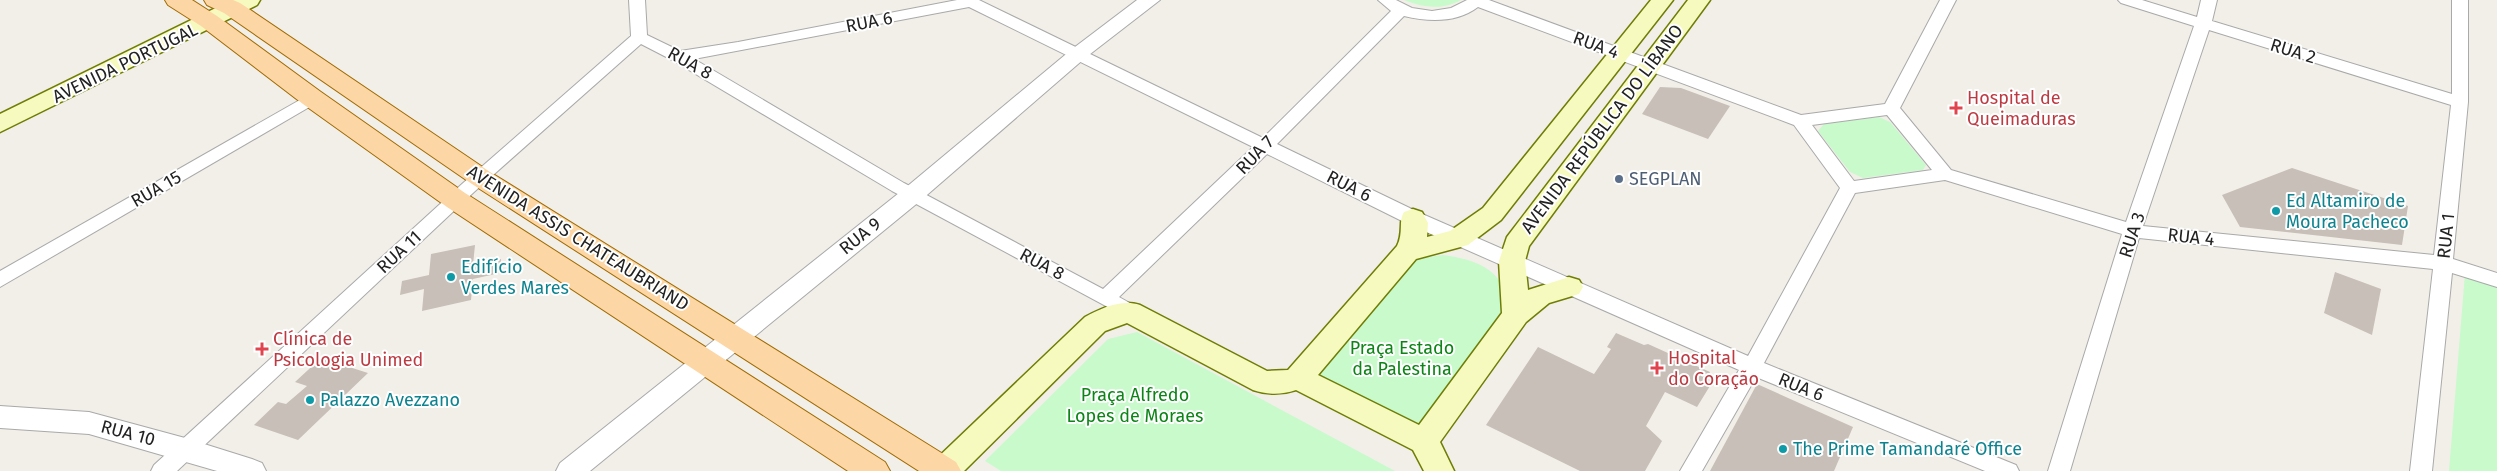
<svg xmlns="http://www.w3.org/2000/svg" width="2497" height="471" font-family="'Fira Sans',sans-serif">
  <rect width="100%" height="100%" fill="#f2efe9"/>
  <g fill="#c8facc">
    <path d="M1404,0H1461C1443,10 1423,8 1404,0Z"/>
    <path d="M1879,117L1890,122L1926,165L1923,170L1863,178L1850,172L1818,131L1824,124Z"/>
    <path d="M1443,255C1473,259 1502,268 1508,302L1424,425L1419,429L1313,376L1413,262L1422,258Z"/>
    <path d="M2465,273L2497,284V471H2449Z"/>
    <path d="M1137,332L1395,471H1001L985,461L1108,339Z"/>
  </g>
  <g fill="#c7bfb8">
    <path d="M1660,87L1681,88L1730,106L1708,139L1642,114Z"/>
    <path d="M2292,168L2408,206L2402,245L2240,227L2222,195Z"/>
    <path d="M475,245L473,265L501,259L500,273L473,279L471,300L422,311L424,289L400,295L402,281L429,275L431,254Z"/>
    <path d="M2335,272L2381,289L2372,335L2324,313Z"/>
    <path d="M1616,333L1644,345L1648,344L1710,372L1707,378L1713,381L1697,407L1665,392L1646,426L1662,441L1645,471H1580L1486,425L1538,347L1594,374L1611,349L1607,347Z"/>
    <path d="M321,358L368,373L298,440L254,425L278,402L286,404L307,386L295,382Z"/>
    <path d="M1757,384L1853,427L1834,471H1710Z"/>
  </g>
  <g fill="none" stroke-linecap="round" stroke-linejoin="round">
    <defs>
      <g id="minor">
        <path d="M629,0H645L647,35L680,51L738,42L957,0H979L1263,138L1391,11L1378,0H1396L1412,8L1432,11L1451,8L1467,0H1489L1801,115L1885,104L1940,0H1956L1900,108L1951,170L2126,222L2194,26L2121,3L2118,0H2142L2197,17L2201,0H2217L2212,21L2452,94V0H2468V102L2453,259L2497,273V287L2452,273L2432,471H2410L2433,269L2139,238L2070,471H2048L2122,234L1945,180L1855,193L1764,363L2016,465L2019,471H1985L1756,377L1702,471H1680L1739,370L1406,223L1267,154L1119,297L1137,307L1140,312L1137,317L1130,319L892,191L672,60L641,44L474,192L177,471H151L154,465L462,184L631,36ZM969,7L1253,147L1103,289L904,183L694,59ZM1478,7L1794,125L1840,188L1748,356L1420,213L1277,144L1404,16C1429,22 1457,23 1478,7ZM2209,30L2451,105L2434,255L2143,226ZM1887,115L1932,170L1854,181L1812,125Z"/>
        <path d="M312,93L318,94L320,98L318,102L0,287V271Z"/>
      </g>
      <g id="tertiary">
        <path d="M1137,0H1160L1085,58L920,201L590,471H556L560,463L904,189L1071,50Z"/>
        <path d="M0,406L89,412L185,438L252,459L262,463L266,471H217L89,434L0,428Z"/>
      </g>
      <g id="secondary">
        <path d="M232,0H260L257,5L0,132V114Z"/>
        <path d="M1651,0H1673L1501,220L1468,245L1416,259L1318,375L1419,425L1502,313L1499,261L1507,237L1688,0H1710L1529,246L1525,261L1528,290L1569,277L1579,280L1583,287L1579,294L1549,303L1526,322L1440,442L1454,471H1424L1413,450L1296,390C1281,395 1268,395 1253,390L1127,323L1105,331L964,471H929L933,462L1085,317C1102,308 1121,299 1140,305L1267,371L1288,370L1397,246C1404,232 1398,221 1404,212L1413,209L1422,212L1428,223L1427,237L1450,231L1483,208Z"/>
      </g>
      <g id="primary">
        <path d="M165,0H192L217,16L321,92L465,193L885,462L890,471H848L447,207L303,104L201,26L168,5Z"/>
        <path d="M204,0H233L240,3L490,172L956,462L961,471H919L472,184L224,13L207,5Z"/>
      </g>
    </defs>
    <use href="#minor" stroke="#a9a9a9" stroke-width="2"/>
    <use href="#tertiary" stroke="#a9a9a9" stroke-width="2"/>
    <use href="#secondary" stroke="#707d05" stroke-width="3"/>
    <use href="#primary" stroke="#a06b00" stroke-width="2"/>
    <use href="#minor" fill="#fff" fill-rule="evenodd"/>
    <use href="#tertiary" fill="#fff" fill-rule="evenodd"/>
    <use href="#secondary" fill="#f7fabf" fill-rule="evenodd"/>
    <use href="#primary" fill="#fcd6a4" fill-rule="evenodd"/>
  </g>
  <g fill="#e0444e" stroke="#fff" stroke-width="2">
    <path d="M1953.5 100.5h5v5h5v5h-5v5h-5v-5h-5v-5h5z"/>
    <path d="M259.5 341.5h5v5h5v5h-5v5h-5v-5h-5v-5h5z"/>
    <path d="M1654.5 360.5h5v5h5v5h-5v5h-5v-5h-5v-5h5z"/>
  </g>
  <circle fill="#5c6f8a" stroke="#fff" stroke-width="2" cx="1619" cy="179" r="5"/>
  <g fill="#0f9aa8" stroke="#fff" stroke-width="2">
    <circle cx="2276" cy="211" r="5"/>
    <circle cx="451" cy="277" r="5"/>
    <circle cx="310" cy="400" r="5"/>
    <circle cx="1783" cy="449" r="5"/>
  </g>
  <g text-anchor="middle" stroke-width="4" stroke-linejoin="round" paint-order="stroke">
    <g font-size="18" fill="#222" stroke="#fff">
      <text transform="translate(869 22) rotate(-11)" y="6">RUA 6</text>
      <text transform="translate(1596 45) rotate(20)" y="6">RUA 4</text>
      <text transform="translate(2293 51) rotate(17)" y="6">RUA 2</text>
      <text transform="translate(125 63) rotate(-26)" y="6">AVENIDA PORTUGAL</text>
      <text transform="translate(690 63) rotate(29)" y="6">RUA 8</text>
      <text transform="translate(1602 129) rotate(-53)" y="6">AVENIDA REPÚBLICA DO LÍBANO</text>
      <text transform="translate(1255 155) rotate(-46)" y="6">RUA 7</text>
      <text transform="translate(1349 186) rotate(27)" y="6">RUA 6</text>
      <text transform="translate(156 189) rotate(-30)" y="6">RUA 15</text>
      <text transform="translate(2132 235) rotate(-72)" y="6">RUA 3</text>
      <text transform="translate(860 236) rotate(-39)" y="6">RUA 9</text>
      <text transform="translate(2446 236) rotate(-84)" y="6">RUA 1</text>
      <text transform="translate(2191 237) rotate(6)" y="6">RUA 4</text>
      <text transform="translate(578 238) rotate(32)" y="6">AVENIDA ASSIS CHATEAUBRIAND</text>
      <text transform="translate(399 252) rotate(-43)" y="6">RUA 11</text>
      <text transform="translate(1042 264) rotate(28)" y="6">RUA 8</text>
      <text transform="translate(1801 387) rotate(22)" y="6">RUA 6</text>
      <text transform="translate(128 433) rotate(15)" y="6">RUA 10</text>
    </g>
    <g font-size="18" fill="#be3a42" stroke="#fff" text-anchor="start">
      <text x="1967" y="104">Hospital de<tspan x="1967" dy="21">Queimaduras</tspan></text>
      <text x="273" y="345">Clínica de<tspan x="273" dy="21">Psicologia Unimed</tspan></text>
      <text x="1668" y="364">Hospital<tspan x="1668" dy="21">do Coração</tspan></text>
    </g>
    <g font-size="18" fill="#4e5e75" stroke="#fff" text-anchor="start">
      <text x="1629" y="185">SEGPLAN</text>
    </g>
    <g font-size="18" fill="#0d838f" stroke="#fff" text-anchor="start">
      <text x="2286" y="207">Ed Altamiro de<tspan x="2286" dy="21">Moura Pacheco</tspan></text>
      <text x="461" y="273">Edifício<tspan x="461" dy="21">Verdes Mares</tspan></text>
      <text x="320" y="406">Palazzo Avezzano</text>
      <text x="1793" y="455">The Prime Tamandaré Office</text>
    </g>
    <g font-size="18" fill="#0c8416" stroke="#fff">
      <text x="1402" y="354">Praça Estado<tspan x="1402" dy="21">da Palestina</tspan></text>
      <text x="1135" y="401">Praça Alfredo<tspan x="1135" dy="21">Lopes de Moraes</tspan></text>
    </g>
  </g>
</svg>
